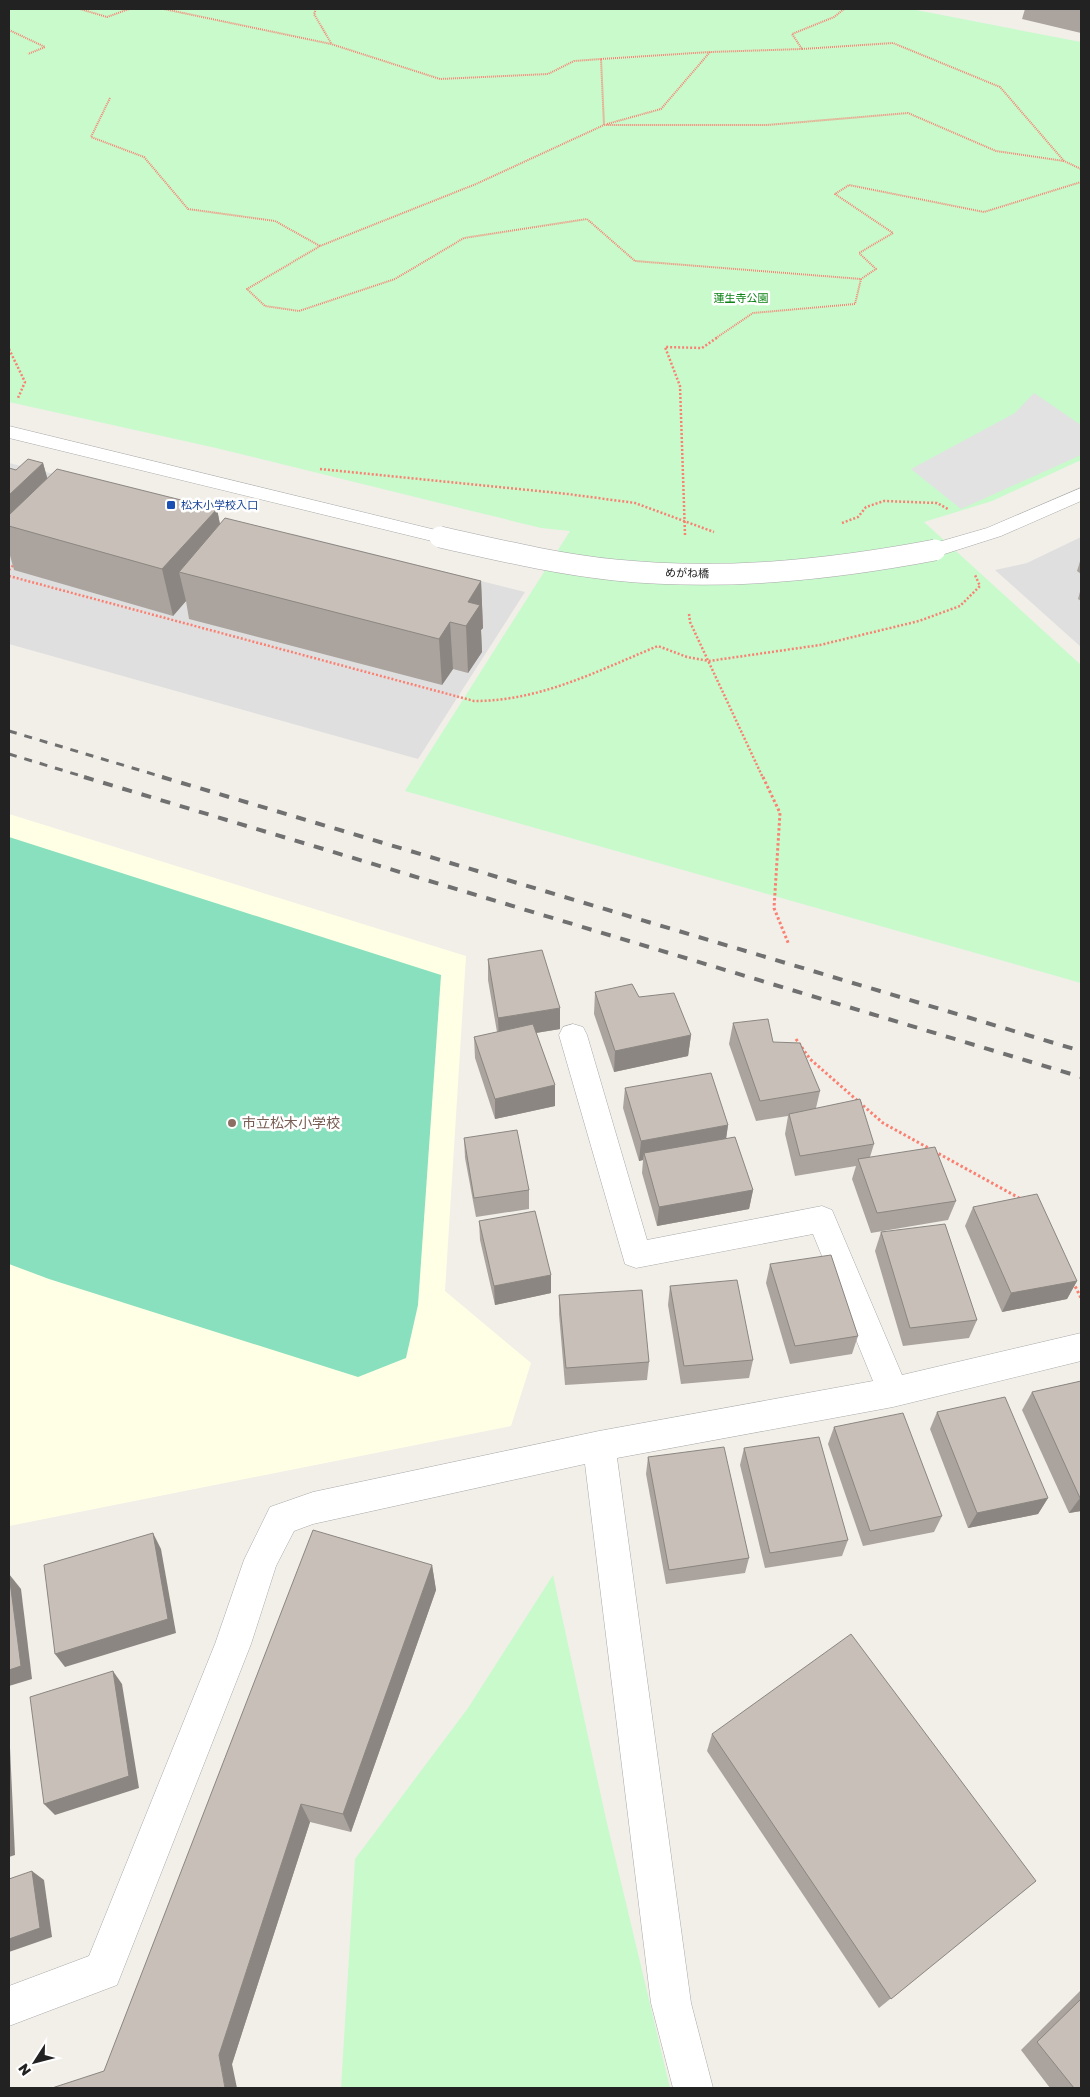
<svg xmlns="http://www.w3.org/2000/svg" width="1090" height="2097" font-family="'Golos Text','Noto Sans JP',sans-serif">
  <rect width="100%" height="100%" fill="#f2efe9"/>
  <g fill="#e0dfdf">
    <path d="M9,463L86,482L231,530L294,534L525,592L418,759L9,644Z"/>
    <path d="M1081,537V647L995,570L1027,563Z"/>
  </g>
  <path fill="#ffffe5" d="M9,814L466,956L445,1291L531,1363L511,1426L9,1526Z"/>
  <g fill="#c8facc">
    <path d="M9,9H911L1081,42V460L992,501L924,522L1081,665V983L405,791L570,531L541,528L216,448L9,402Z"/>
    <path d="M553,1575L606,1819L670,2088H341L355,1859L468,1708Z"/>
  </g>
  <path fill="#88e0be" d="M9,837L441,975L418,1305L406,1358L358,1377L49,1279L9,1264Z"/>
  <path fill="#e2e2e2" d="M1034,393L1081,425V455L961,509L911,469L1015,413Z"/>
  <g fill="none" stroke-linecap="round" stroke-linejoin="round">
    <defs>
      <g id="minor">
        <path d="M9,426L440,531L447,532L450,537L447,542L440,543L9,438Z"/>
        <path d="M1081,488V501L1001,536L935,557L928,555L924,550L928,545L987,528Z"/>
        <path d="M573,1024L583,1027L587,1035L647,1240L822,1206L832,1210L902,1375L1081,1333V1361L893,1407L617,1458L691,2003L713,2088H673L651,2003L585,1464L313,1524L294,1531L276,1566L251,1644L117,1985L9,2026V1986L89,1956L215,1644L244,1560L270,1507L313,1492L599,1431L873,1381L813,1234L636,1268L625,1264L559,1035L563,1027Z"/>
      </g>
    </defs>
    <use href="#minor" stroke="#a9a9a9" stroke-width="1"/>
    <g stroke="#fa8072" stroke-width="2" stroke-dasharray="1 1" stroke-linecap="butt">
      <path d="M80,9L107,17L129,9"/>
      <path d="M164,9L331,44L440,79L548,74L574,61L601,59L604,125"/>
      <path d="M316,9L314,14L331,43"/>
      <path d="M9,30L45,47L28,54"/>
      <path d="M802,49L893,43L1000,87L1064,161L1081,169"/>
      <path d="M601,59L710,52"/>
      <path d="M110,98L91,137L144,157L188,209L275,221L320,246L476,184L604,125H767L908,113L996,151L1064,161"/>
      <path d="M607,124L661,109L710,52L802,49L792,34L834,17L844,9"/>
      <path d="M320,246L247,289L265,306L299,311L395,279L464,238L587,219L635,261L861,279L876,269L859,253L893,233L835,194L849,185L984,212L1081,182"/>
      <path d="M716,338L753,313L855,304L861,279"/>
    </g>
    <g stroke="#fa8072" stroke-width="2.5" stroke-dasharray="2 2" stroke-linecap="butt">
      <path d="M9,349L25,382L18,398"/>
      <path d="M320,469L568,494L635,503L714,532"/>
      <path d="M842,523L858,517L866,507L884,501L937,503L948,509"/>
      <path d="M685,535L680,386L665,347L702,348L718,337"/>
      <path d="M9,570L15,563"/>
      <path d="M9,576L474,701C541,701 597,671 658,646L687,657L709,661L820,645L919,621L960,606L980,586L975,575"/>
      <path d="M689,614L690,622L763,778"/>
    </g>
    <g stroke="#fa8072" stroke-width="3" stroke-dasharray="2.5 2.5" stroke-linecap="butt">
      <path d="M763,777L780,813L774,908L789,945"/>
      <path d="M796,1039L810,1059L883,1123L1021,1199"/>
      <path d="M1073,1282L1081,1298"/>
    </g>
    <use href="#minor" fill="#fff" fill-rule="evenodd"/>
    <g stroke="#707070" stroke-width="3" stroke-dasharray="8 8" stroke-linecap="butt">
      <path d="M9,731L166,778"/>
      <path d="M9,754L88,778"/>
    </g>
    <g stroke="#707070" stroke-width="4" stroke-dasharray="10 10" stroke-linecap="butt">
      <path d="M84,777L1081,1077"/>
      <path d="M162,777L1081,1051"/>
    </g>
    <defs>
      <path id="minor-bridge" d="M440,537C498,550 556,564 615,570C723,581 829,570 935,550"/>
    </defs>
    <use href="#minor-bridge" stroke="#a9a9a9" stroke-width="22" stroke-linecap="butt"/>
    <use href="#minor-bridge" stroke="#fff" stroke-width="21"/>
  </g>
  <g fill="#aba49e">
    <path d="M1025,9H1081V33L1022,19Z"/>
    <path d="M43,463L47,478L217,509L220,524L481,581L483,628L481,630L482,652L468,673L453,669L442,685L189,619L186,601L173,616L14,570L9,552V468L16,470Z"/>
    <path d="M1081,558V574L1077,571Z"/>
    <path d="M1081,588V601L1078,599Z"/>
    <path d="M488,959L560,1029L536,1033L555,1085V1106L495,1119L475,1058L474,1037L497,1032L488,980Z"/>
    <path d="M595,992L639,997L691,1035L688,1056L614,1072L594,1014Z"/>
    <path d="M733,1023L773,1042L820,1091L816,1108L874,1144L870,1157L956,1201L948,1220L871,1233L852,1179L856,1166L795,1176L785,1134L788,1116L756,1121L729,1044Z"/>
    <path d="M625,1088L728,1125L726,1139L753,1190L749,1209L657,1226L642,1173L643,1160L639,1161L623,1108Z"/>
    <path d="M464,1138L529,1190V1209L476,1217L465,1158Z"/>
    <path d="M973,1207L1077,1281L1067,1299L1002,1312L965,1226Z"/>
    <path d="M479,1221L551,1275V1293L495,1305L480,1240Z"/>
    <path d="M881,1232L977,1320L969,1338L903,1346L875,1251Z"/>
    <path d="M770,1264L858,1336L852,1354L790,1364L766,1283Z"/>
    <path d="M670,1286L753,1360L749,1378L681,1384L668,1305Z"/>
    <path d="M559,1295L649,1362L647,1380L565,1385L559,1314Z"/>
    <path d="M1081,1381V1511L1069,1513L1022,1410L1032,1392Z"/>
    <path d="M937,1412L1048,1498L1038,1514L968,1528L930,1429Z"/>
    <path d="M834,1427L942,1516L934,1532L863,1546L828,1444Z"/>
    <path d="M744,1448L848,1540L842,1556L765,1568L740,1465Z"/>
    <path d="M648,1457L749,1558L745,1573L666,1584L646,1474Z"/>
    <path d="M432,1565L436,1590L351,1832L310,1822L232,2064L104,2071Z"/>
    <path d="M712,1734L1036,1881L879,2008L707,1751Z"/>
    <path d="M1081,1990V2088H1050L1021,2050Z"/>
  </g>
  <g fill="#8b8681">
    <path d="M43,463L56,509L9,526V495Z"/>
    <path d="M217,509L226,556L179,572L186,601L173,616L162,569Z"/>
    <path d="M481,581L483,628L481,630L482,652L468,673L466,626L468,602Z"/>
    <path d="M450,622L453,669L442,685L439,639Z"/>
    <path d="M560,1008V1029L499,1039L498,1018Z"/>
    <path d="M691,1035L688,1056L614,1072L615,1051Z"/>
    <path d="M555,1085V1106L495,1119V1099Z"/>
    <path d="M728,1125L725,1146L644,1153L643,1160L639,1161L641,1141Z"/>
    <path d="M753,1190L749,1209L657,1226L659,1207Z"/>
    <path d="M551,1275V1293L495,1305L494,1286Z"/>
    <path d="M1077,1281L1067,1299L1002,1312L1011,1293Z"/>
    <path d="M1081,1497V1511L1069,1513L1080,1498Z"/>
    <path d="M1048,1498L1038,1514L968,1528L977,1513Z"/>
    <path d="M153,1533L161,1549L176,1633L65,1667L55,1654Z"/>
    <path d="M432,1565L436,1590L351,1832L343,1814Z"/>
    <path d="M9,1574L21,1589L32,1679L9,1686Z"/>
    <path d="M113,1671L122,1684L139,1788L55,1815L44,1804Z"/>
    <path d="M9,1726L15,1855L9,1857Z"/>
    <path d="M301,1804L310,1822L232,2064L237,2088H225L219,2055Z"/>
    <path d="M32,1871L44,1880L52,1937L9,1952V1939Z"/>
  </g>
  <g fill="#c7bfb8" stroke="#8b8681">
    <path d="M28,459L43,463L9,495V468L16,470Z"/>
    <path d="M57,469L217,509L162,569L9,526V515Z"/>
    <path d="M225,518L481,581L468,602L480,605L466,626L450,622L439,639L179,572Z"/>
    <path d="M542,950L560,1008L498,1018L488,959Z"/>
    <path d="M632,984L639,997L674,993L691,1035L615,1051L595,992Z"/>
    <path d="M768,1019L773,1042L800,1043L820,1091L760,1101L733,1023Z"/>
    <path d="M533,1024L555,1085L495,1099L474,1037Z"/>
    <path d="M711,1073L728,1125L641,1141L625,1088Z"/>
    <path d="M860,1099L874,1144L800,1156L789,1114Z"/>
    <path d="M517,1130L529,1190L474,1198L464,1138Z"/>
    <path d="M735,1137L753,1190L659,1207L644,1153Z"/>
    <path d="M935,1147L956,1201L877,1213L858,1159Z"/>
    <path d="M1037,1194L1077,1281L1011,1293L973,1207Z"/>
    <path d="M535,1211L551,1275L494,1286L479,1221Z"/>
    <path d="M945,1224L977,1320L910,1328L881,1232Z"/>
    <path d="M831,1255L858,1336L795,1346L770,1264Z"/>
    <path d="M737,1280L753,1360L684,1366L670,1286Z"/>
    <path d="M642,1290L649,1362L566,1368L559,1295Z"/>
    <path d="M1081,1381V1497L1080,1498L1032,1392Z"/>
    <path d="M1005,1397L1048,1498L977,1513L937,1412Z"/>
    <path d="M903,1413L942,1516L870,1531L834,1427Z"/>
    <path d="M819,1437L848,1540L770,1553L744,1448Z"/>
    <path d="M724,1447L749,1558L669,1570L648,1457Z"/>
    <path d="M313,1530L432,1565L343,1814L301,1804L219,2055L225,2088H52L104,2071Z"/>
    <path d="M153,1533L168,1619L55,1654L44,1565Z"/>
    <path d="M9,1574L21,1666L9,1670Z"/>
    <path d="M851,1634L1036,1881L891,1999L712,1734Z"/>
    <path d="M113,1671L129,1776L44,1804L30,1697Z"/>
    <path d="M32,1871L40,1928L9,1939V1879Z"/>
    <path d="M1081,1999V2088H1074L1037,2042Z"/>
  </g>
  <rect fill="#1a4fb4" stroke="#fff" stroke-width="2" x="166" y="500" width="10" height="10" rx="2.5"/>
  <circle fill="#8d6e63" stroke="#fff" stroke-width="2" cx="232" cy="1123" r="5"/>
  <g text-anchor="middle" stroke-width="5" stroke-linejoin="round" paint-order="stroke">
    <g font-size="11" fill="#0c8416" stroke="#fff">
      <text x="741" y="302">蓮生寺公園</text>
    </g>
    <g font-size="11" fill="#164399" stroke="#fff" text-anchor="start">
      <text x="181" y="509">松木小学校入口</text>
    </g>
    <g font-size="11" fill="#222" stroke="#fff">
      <text transform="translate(687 573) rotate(1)" y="4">めがね橋</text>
    </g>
    <g font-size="14" fill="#785e54" stroke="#fff" text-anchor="start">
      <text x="242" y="1128">市立松木小学校</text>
    </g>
  </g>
  <rect width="1090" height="2097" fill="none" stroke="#222222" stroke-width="20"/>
  <g transform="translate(35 2062) rotate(234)" stroke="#ffffff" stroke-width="4" paint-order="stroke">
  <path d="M0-4L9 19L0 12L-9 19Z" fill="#222222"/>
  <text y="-8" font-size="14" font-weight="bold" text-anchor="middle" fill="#222222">N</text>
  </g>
</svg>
